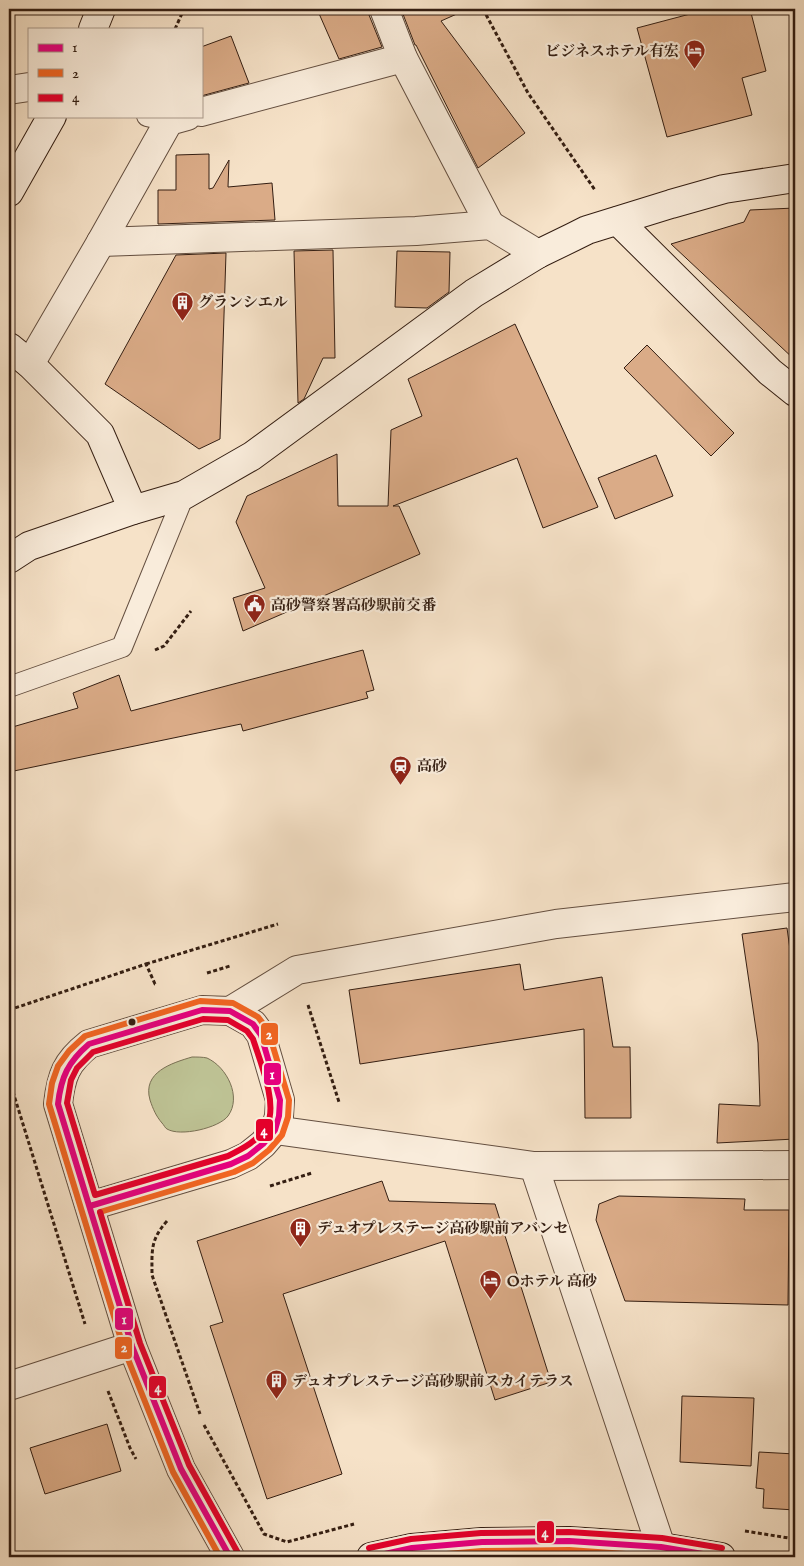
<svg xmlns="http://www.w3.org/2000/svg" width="804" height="1566" font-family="'IM FELL English','Noto Serif JP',serif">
  <rect width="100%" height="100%" fill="#f6e2c8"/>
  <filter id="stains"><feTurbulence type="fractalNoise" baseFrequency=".004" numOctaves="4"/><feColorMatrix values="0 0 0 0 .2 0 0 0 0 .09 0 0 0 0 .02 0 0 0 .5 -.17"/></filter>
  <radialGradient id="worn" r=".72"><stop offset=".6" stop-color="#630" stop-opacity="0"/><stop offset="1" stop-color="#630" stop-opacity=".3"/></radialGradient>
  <path fill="#bec395" stroke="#797054" d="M192,1057C197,1057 203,1057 207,1058C227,1067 242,1097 228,1116C219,1128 180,1137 167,1129C165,1128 164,1125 162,1123C156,1116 153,1109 150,1100C142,1072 172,1063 192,1057Z"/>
  <g fill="#daab87" stroke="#341e12">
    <path d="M317,9H369V15L382,47L339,59Z"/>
    <path d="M401,9H468L441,21L525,133L478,168L416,45H415Z"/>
    <path d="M709,9H750L766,71L742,78L752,115L667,137L637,28Z"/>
    <path d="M231,36L249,83L201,96V47Z"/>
    <path d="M209,154V189L213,188L229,160L228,187L272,183L275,220L158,224V190H176V155Z"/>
    <path d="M795,208V360L671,244L744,222L750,210Z"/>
    <path d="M333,250L335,358H323L304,399L298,403L294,251Z"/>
    <path d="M397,251L450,252L449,292L427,308L395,307Z"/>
    <path d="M226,253L220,439L199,449L105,384L176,255Z"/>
    <path d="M515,324L598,507L543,528L517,458L393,506H399L420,554L243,631L233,598L265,588L236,522L247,496L337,454L338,506H388L391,430L422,416L408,379Z"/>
    <path d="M647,345L734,433L711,456L624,368Z"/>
    <path d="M656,455L673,496L615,519L598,478Z"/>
    <path d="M363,650L374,690L366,692L368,698L243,731L241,724L9,772V728L78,708L73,693L119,675L131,711Z"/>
    <path d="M787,928L795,986V1139L717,1143L719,1104L760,1106L758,1043L742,934Z"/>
    <path d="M520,964L524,990L602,977L613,1047H630L631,1118H585L584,1029L360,1064L349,990Z"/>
    <path d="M382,1181L389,1201L495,1204L551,1382L495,1400L445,1241L283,1294L342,1474L267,1499L210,1326L223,1322L197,1241Z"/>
    <path d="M619,1196L745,1199L744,1210H789L788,1305L625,1301L596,1220L599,1204Z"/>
    <path d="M682,1396L754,1398L751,1466L680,1462Z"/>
    <path d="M107,1424L121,1471L45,1494L30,1448Z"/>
    <path d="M759,1452L795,1454V1510L763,1508L764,1489L756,1488Z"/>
  </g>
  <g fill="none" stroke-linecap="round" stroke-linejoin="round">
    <defs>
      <g id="lane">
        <path d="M147,116L169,121"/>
        <path d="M9,687L122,647L184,495"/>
      </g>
      <g id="street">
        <path d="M384,9L403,58L490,225"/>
        <path d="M9,90L29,87"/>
        <path d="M201,112L403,58"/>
        <path d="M101,242L416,231L490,225L538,254"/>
        <path d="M30,364L101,242L169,121L187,116"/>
        <path d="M230,1011L297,970L556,924L795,897"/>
        <path d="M275,1130L534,1166L795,1165"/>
        <path d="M534,1166L661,1547"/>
        <path d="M90,1206L231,1164L248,1156L263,1144L275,1130L279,1116L280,1100L261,1035L253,1024L230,1011L202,1010L89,1044C66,1062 61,1076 58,1104L132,1346L181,1469L230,1557"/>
        <path d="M9,1386L132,1346"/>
      </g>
      <g id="secondary">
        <path d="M93,29L101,9"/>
        <path d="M9,192L52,116"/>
        <path d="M618,221L770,372L795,392"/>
        <path d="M9,347L30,364L100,434L133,510"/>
        <path d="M9,559L29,546L133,510L184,495L252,456L474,293L538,254L573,237L587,230L671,204L724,189L795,178"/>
        <path d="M371,1557L412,1548L482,1542L569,1541L661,1547L721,1557"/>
      </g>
    </defs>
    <use href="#lane" stroke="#644f40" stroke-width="22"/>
    <use href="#street" stroke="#644f40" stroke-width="30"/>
    <use href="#secondary" stroke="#341e12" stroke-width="30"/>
    <g stroke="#341e12" stroke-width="3" stroke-dasharray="4 2.5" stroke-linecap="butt">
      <path d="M483,9L528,93L595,190"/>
      <path d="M175,29L184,9"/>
      <path d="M155,650L164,646L191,611"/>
      <path d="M146,964L278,924"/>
      <path d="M207,973L230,966"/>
      <path d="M308,1005L339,1102"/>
      <path d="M9,1010L146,964L155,984H157"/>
      <path d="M9,1079L85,1324"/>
      <path d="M270,1186L312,1173"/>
      <path d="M167,1221C150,1240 152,1251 152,1275L200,1414"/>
      <path d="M108,1391L130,1448L136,1459"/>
      <path d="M204,1425L264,1534L287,1542L354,1524"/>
      <path d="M745,1531L795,1539"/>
    </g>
    <use href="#lane" stroke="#f9ecdb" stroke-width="20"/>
    <use href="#street" stroke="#f9ecdb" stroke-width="28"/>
    <use href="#secondary" stroke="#f9ecdb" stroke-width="28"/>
    <defs>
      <g id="bus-1">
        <path d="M90,1206L231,1164L248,1156L263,1144L275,1130L279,1116L280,1100L261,1035L253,1024L230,1011L202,1010L89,1044C68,1062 61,1077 58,1104L132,1346L181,1469L230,1557"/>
        <path d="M371,1557L412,1548L482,1542L569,1541L661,1547L721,1557"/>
      </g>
      <g id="bus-2">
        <path d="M100,1212L234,1172L253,1163L269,1150L282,1135L288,1117L289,1100L268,1030L258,1017L233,1003L200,1001L85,1036L69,1051L58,1066L52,1083L49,1104L124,1349L173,1472L220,1557"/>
        <path d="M411,1557L482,1551L569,1550L669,1557"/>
      </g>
      <g id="bus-3">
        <path d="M203,1019L228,1020L247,1031L253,1039C260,1061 278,1104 267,1125C260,1140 242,1149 228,1156L95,1195L67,1103L71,1080L77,1068L93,1052Z"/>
        <path d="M100,1212L140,1343L189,1465L238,1553"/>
        <path d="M369,1548L411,1539L481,1533L569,1532L662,1538L722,1548"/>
      </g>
    </defs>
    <use href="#bus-1" stroke="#f9ecdb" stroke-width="10"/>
    <use href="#bus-2" stroke="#f9ecdb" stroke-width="10"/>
    <use href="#bus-3" stroke="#f9ecdb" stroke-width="10"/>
    <use href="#bus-1" stroke="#e5007d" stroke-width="6"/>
    <use href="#bus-2" stroke="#f26522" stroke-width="6"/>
    <use href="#bus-3" stroke="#e4002b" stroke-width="6"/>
  </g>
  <defs>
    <symbol id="hotel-pin" viewBox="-11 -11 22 30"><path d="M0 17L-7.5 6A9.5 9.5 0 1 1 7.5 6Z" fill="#8f2418" stroke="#f9ecdb"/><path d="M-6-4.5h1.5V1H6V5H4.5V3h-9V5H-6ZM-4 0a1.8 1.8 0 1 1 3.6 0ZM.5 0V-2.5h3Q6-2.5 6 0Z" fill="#fff"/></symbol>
    <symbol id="building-pin" viewBox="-11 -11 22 30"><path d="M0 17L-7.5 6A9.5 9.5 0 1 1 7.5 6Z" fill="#8f2418" stroke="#f9ecdb"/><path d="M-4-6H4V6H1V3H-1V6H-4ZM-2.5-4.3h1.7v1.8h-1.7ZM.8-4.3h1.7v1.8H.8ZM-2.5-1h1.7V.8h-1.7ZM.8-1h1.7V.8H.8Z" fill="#fff"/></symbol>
    <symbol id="civic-pin" viewBox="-11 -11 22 30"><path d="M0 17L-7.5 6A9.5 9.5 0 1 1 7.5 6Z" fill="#8f2418" stroke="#f9ecdb"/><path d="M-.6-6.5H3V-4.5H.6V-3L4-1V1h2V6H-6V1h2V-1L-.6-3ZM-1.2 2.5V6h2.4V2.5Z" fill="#fff"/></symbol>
    <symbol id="station-pin" viewBox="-11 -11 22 30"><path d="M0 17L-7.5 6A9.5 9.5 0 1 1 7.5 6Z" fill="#8f2418" stroke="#f9ecdb"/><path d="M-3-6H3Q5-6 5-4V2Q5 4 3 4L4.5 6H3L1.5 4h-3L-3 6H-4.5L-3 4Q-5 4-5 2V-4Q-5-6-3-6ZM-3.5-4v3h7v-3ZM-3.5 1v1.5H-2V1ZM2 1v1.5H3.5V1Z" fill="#fff"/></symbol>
  </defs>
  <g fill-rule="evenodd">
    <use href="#hotel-pin" x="682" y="38" width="25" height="34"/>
    <use href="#building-pin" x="170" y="290" width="25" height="34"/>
    <use href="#civic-pin" x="242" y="592" width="25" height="34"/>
    <use href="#station-pin" x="388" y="754" width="25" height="34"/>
    <use href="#building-pin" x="288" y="1216" width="25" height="34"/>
    <use href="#hotel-pin" x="478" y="1268" width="25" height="34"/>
    <use href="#building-pin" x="264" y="1368" width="25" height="34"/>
  </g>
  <circle fill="#341e12" stroke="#f9ecdb" stroke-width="2" cx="132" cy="1022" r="4.5"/>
  <g text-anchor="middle" stroke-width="4.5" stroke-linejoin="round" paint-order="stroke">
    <g font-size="15" font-weight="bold" fill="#341e12" stroke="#f9ecdb" text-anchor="start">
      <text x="679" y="56" text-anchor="end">ビジネスホテル有宏</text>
      <text x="198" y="307">グランシエル</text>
      <text x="271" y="610">高砂警察署高砂駅前交番</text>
      <text x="417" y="771">高砂</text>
      <text x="317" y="1233">デュオプレステージ高砂駅前アバンセ</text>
      <text x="507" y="1286">Oホテル 高砂</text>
      <text x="292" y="1386">デュオプレステージ高砂駅前スカイテラス</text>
    </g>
  </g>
  <g stroke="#f9ecdb" stroke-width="2">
    <rect x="260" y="1022" width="19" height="24" rx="5" fill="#f26522"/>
    <rect x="263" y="1062" width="19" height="24" rx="5" fill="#e5007d"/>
    <rect x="255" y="1118" width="19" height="24" rx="5" fill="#e4002b"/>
    <rect x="114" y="1307" width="20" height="24" rx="5" fill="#e5007d"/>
    <rect x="114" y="1336" width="19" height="24" rx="5" fill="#f26522"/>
    <rect x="148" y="1375" width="19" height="24" rx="5" fill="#e4002b"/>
    <rect x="536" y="1520" width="19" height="24" rx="5" fill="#e4002b"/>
  </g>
  <g font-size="14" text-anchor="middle" font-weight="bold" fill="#fff">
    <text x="269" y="1039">2</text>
    <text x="272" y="1079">1</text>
    <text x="264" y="1135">4</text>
    <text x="124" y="1324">1</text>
    <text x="124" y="1352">2</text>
    <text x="158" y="1392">4</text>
    <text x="545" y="1537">4</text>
  </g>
  <rect width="804" height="1566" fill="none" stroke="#f6e2c8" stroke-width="30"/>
  <rect x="10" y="10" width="784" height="1546" fill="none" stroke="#341e12" stroke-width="2.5"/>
  <rect x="15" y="15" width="774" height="1536" fill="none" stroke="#341e12"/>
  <rect x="28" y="28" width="175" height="90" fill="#f9ecdb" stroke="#aa9a8b"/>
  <rect x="38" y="44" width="25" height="8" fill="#e5007d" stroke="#aa9a8b"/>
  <text x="72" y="52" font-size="15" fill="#341e12">1</text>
  <rect x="38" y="69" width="25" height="8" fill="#f26522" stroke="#aa9a8b"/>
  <text x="72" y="78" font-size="15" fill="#341e12">2</text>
  <rect x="38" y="94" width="25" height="8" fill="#e4002b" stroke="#aa9a8b"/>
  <text x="72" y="102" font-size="15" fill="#341e12">4</text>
  <rect width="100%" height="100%" filter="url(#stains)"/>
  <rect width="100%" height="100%" fill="url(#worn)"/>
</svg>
